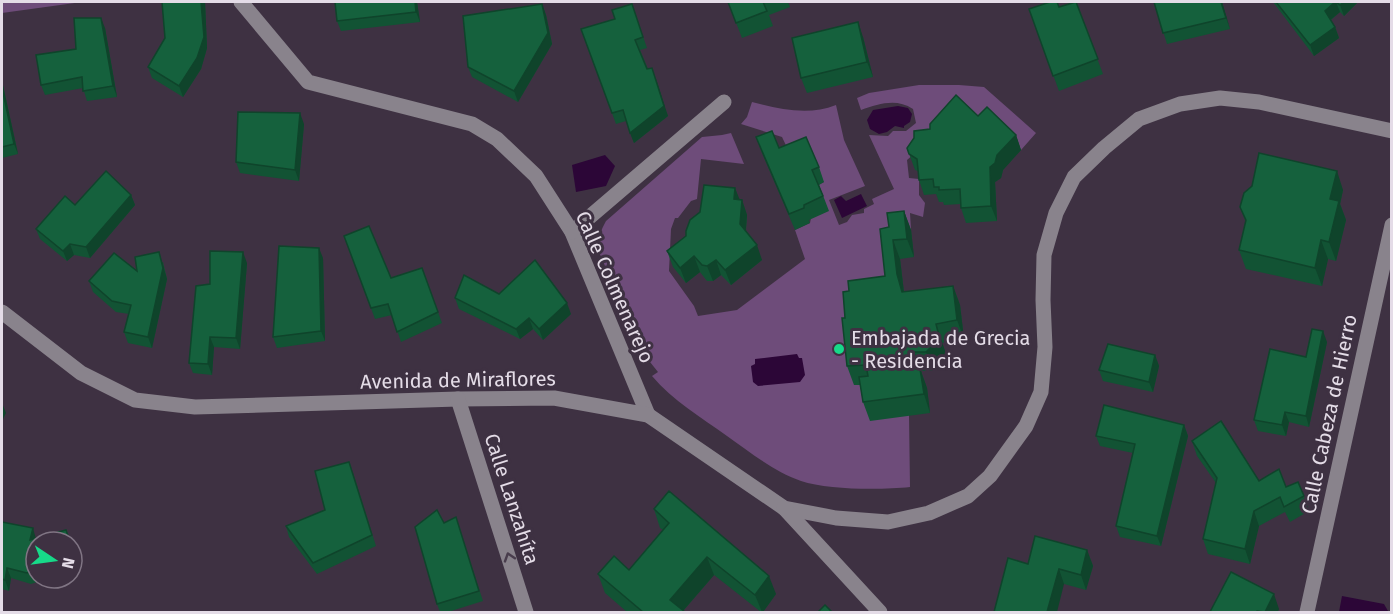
<svg xmlns="http://www.w3.org/2000/svg" width="1393" height="614" font-family="'Fira Sans',sans-serif">
  <rect width="100%" height="100%" fill="#3e3142"/>
  <g fill="#6e4c7a">
    <path d="M2,2H82L2,13Z"/>
    <path d="M919,85H959L984,87L1036,133L1021,150L993,123L914,154L907,160L909,178L919,179V195L925,203L923,217L910,213L911,230L894,232L892,294L871,384L909,415L910,487C881,490 827,490 801,481C774,472 750,452 727,436C701,417 673,401 652,376L658,372L642,352L599,252C597,240 600,232 606,221L702,137L722,135L731,133L744,164L701,159L697,199L691,201L678,218H675L671,229L669,271L694,306L698,316L737,310L805,259L795,230L810,223L818,185L824,182L793,160L782,137L741,124L747,117L752,102C780,109 808,116 836,105L844,140L865,186L829,200L839,225L847,222L852,215L864,213V209L874,204L872,199L894,189L869,135L888,136L893,131H906L916,123L913,109C896,98 879,104 861,110L857,98L869,93Z"/>
  </g>
  <g fill="#2c0637">
    <path d="M898,106L908,108L912,114L910,122L904,126V128L895,126L887,132L879,134L870,129L867,120L873,110Z"/>
    <path d="M605,155L615,166L606,186L576,192L572,165Z"/>
    <path d="M861,194L867,206L842,218L834,200L841,196L846,201Z"/>
    <path d="M797,354L799,358H802L805,375L800,382L758,386L753,382L751,366L755,364V359Z"/>
    <path d="M1342,596L1384,604L1388,611L1339,612Z"/>
  </g>
  <g fill="none" stroke-linecap="round" stroke-linejoin="round">
    <g stroke="#89838c" stroke-width="15">
      <path d="M241,2L308,82L472,124L497,139L536,176L572,232L648,415"/>
      <path d="M572,232L724,102"/>
      <path d="M2,312L81,373L135,400L195,407L458,399L554,398L648,415L784,508L836,518L888,522L929,513L968,496L990,476L1026,426L1041,392L1045,347L1043,300L1044,255L1056,213L1074,177L1104,148L1139,119L1180,104L1220,98L1259,102L1392,131"/>
      <path d="M458,399L526,612"/>
      <path d="M784,508L880,612"/>
      <path d="M1307,612L1392,225"/>
    </g>
  </g>
  <g fill="#125334">
    <path d="M162,2H205L207,48L201,69L183,97L152,78L148,67L165,38Z"/>
    <path d="M417,2L420,22L341,31L337,21Z"/>
    <path d="M728,2H788L790,7L769,15L773,26L742,38Z"/>
    <path d="M1076,2L1103,74L1059,91L1029,9L1059,7Z"/>
    <path d="M1154,2H1222L1230,29L1167,44Z"/>
    <path d="M1273,2H1358L1344,16L1340,12L1331,20L1335,27L1339,38L1314,56Z"/>
    <path d="M542,4L546,15L552,44L518,102L472,77L468,67Z"/>
    <path d="M632,4L647,48L640,50L668,116L634,143L626,121L616,124L581,29L615,19Z"/>
    <path d="M105,28L117,97L87,101L83,88L45,95L41,85L76,49Z"/>
    <path d="M863,37L873,77L807,93L801,78Z"/>
    <path d="M2,81L18,154L2,158Z"/>
    <path d="M978,116L1016,135L1021,150L1003,170L1001,178L995,182L997,221L966,223L961,208V204L944,205L943,202H939L936,194L924,195L919,180L918,171L915,170L907,148L930,129Z"/>
    <path d="M304,124L299,181L240,173L236,162Z"/>
    <path d="M756,137L819,167L824,182L819,185L829,211L809,220L810,223L795,230L762,153Z"/>
    <path d="M735,188L739,200H742L747,215L746,231L762,260L731,285L721,275L713,281H707L700,272L686,283L673,267L667,251L686,236Z"/>
    <path d="M1343,190L1340,204L1346,220L1336,261L1328,259L1322,286L1246,269L1239,250L1246,223L1240,207Z"/>
    <path d="M131,195L135,205L90,258L74,255L67,261L40,239L36,229L75,205Z"/>
    <path d="M904,211L911,230L914,257L900,259L904,292L953,286L960,305L964,339L942,343L945,351L943,361L933,371H921L927,388L930,413L870,421L863,402L860,385H854L847,366L845,318L849,291L885,276L889,227Z"/>
    <path d="M344,236L391,278L422,268L442,323L401,342L392,315L375,319Z"/>
    <path d="M323,258L325,341L277,348L273,337Z"/>
    <path d="M163,262L167,279L152,348L128,343L124,332L129,314L116,312L93,292L89,281L137,271Z"/>
    <path d="M247,263L240,349L214,347L212,375L193,373L189,363L210,284Z"/>
    <path d="M499,294L571,314L543,340L533,329L520,339L459,309L455,298Z"/>
    <path d="M1327,342L1309,427L1289,422L1286,436L1258,431L1254,420L1306,357Z"/>
    <path d="M1155,355L1159,366L1153,392L1103,381L1099,370Z"/>
    <path d="M1184,425L1188,436L1161,546L1120,537L1116,526L1133,453L1100,446L1096,436Z"/>
    <path d="M1192,441L1259,481L1286,487L1304,496L1309,511L1290,522L1285,512L1259,526L1250,564L1208,554L1203,539L1216,483L1197,456Z"/>
    <path d="M353,473L376,546L317,574L289,537L286,526L325,510Z"/>
    <path d="M654,509L776,594L763,612H761L714,575L683,611L685,612H627L605,593L598,574L629,570L663,530L660,528Z"/>
    <path d="M2,522L36,542V578H49L31,584L11,578L9,591L2,589Z"/>
    <path d="M444,523L459,528L483,601L448,612H440L437,604Z"/>
    <path d="M72,548L79,568L72,570Z"/>
    <path d="M1087,550L1093,566L1086,590L1064,584L1028,564Z"/>
  </g>
  <g fill="#0f442b">
    <path d="M201,2H205L207,48L201,69L183,97L179,86Z"/>
    <path d="M415,2H417L420,22L416,12Z"/>
    <path d="M1221,2H1222L1230,29L1226,18Z"/>
    <path d="M1336,2L1340,12L1329,21L1325,11Z"/>
    <path d="M1344,2H1358L1344,16L1340,5Z"/>
    <path d="M542,4L546,15L552,44L518,102L514,91Z"/>
    <path d="M101,18L105,28L117,97L113,86Z"/>
    <path d="M858,22L863,37L873,77L867,62Z"/>
    <path d="M1335,27L1339,38L1314,56L1310,45Z"/>
    <path d="M656,79L668,116L634,143L630,133Z"/>
    <path d="M2,81L18,154L14,144L2,88Z"/>
    <path d="M300,113L304,124L299,181L295,170Z"/>
    <path d="M1016,135L1021,150L1003,170L1001,178L995,182L997,221L991,206L990,167L997,155Z"/>
    <path d="M1337,171L1343,190L1340,204L1346,220L1336,261L1329,242L1330,199Z"/>
    <path d="M735,188L741,203L734,199Z"/>
    <path d="M131,195L135,205L90,258L86,247Z"/>
    <path d="M742,200L747,215L745,239L740,224Z"/>
    <path d="M904,211L911,230L914,257L907,239Z"/>
    <path d="M893,240L900,259L904,293L902,292L897,274Z"/>
    <path d="M1321,240L1328,259L1322,286L1315,268Z"/>
    <path d="M70,244L74,255L67,261L63,251Z"/>
    <path d="M757,245L762,260L731,285L725,270Z"/>
    <path d="M319,248L323,258L325,341L321,331Z"/>
    <path d="M159,252L167,279L152,348L148,337Z"/>
    <path d="M243,252L247,263L240,349L236,338Z"/>
    <path d="M694,256L700,272L686,283L680,268Z"/>
    <path d="M716,260L721,275L713,281L707,266Z"/>
    <path d="M953,286L960,305L964,339L957,320Z"/>
    <path d="M567,303L571,314L543,340L539,329Z"/>
    <path d="M529,318L533,329L520,339L516,329Z"/>
    <path d="M936,324L945,351L943,361L933,371L926,352Z"/>
    <path d="M1323,331L1327,342L1309,427L1306,416Z"/>
    <path d="M210,337L214,347L212,375L208,364Z"/>
    <path d="M914,352L927,388L930,413L916,369Z"/>
    <path d="M1155,355L1159,366L1153,392L1149,382Z"/>
    <path d="M2,403L6,413L2,421Z"/>
    <path d="M1285,412L1289,422L1286,436L1282,425Z"/>
    <path d="M1184,425L1188,436L1161,546L1157,536Z"/>
    <path d="M1254,511L1259,526L1250,564L1245,549Z"/>
    <path d="M33,528L36,539L30,540Z"/>
    <path d="M1087,550L1093,566L1086,590L1081,575Z"/>
    <path d="M707,557L714,575L682,612L670,600Z"/>
    <path d="M7,568L11,578L9,591L5,580Z"/>
    <path d="M1059,569L1064,584L1057,612H1047Z"/>
    <path d="M769,576L776,594L763,612H762L755,595Z"/>
    <path d="M1274,594L1279,609L1278,612H1265Z"/>
  </g>
  <g fill="#15613d" stroke="#0f442b" stroke-width="1.5">
    <path d="M162,2H201L204,37L197,58L179,86L148,67L165,38Z"/>
    <path d="M335,2H415L416,12L337,21Z"/>
    <path d="M728,2H763L767,11L736,23Z"/>
    <path d="M1050,2H1057L1059,7L1076,2L1098,59L1053,76L1029,9Z"/>
    <path d="M1154,2H1221L1226,18L1163,33Z"/>
    <path d="M1276,2H1335L1325,11L1335,27L1310,45Z"/>
    <path d="M1336,2H1344L1340,5Z"/>
    <path d="M542,4L548,33L514,91L468,67L463,16Z"/>
    <path d="M632,4L643,37L635,40L647,69L652,68L664,106L630,133L623,110L612,113L581,29L615,19L612,10Z"/>
    <path d="M74,18H101L113,86L83,91L82,77L41,85L36,55L76,49Z"/>
    <path d="M858,22L867,62L801,78L792,38Z"/>
    <path d="M2,88L14,144L2,147Z"/>
    <path d="M956,95L978,116L987,107L1016,135L997,155L995,163L990,167L991,206L961,208L960,189L939,190V187H934L933,179L919,180L917,159L909,154L907,148L914,138V131L930,129V124Z"/>
    <path d="M238,112L300,113L295,170L236,162Z"/>
    <path d="M772,131L779,148L806,137L819,167L812,170L823,196L804,205V208L789,214L756,137Z"/>
    <path d="M1259,153L1337,171L1330,199L1339,201L1329,242L1321,240L1315,268L1239,250L1246,220L1240,207L1244,193L1252,186Z"/>
    <path d="M106,171L131,195L86,247L70,244L63,251L36,229L65,196L75,205Z"/>
    <path d="M704,185L735,188L734,199L742,200L740,224L757,245L725,270L716,260L707,266L702,265L694,256L680,268L667,251L686,236V231L690,220L700,212Z"/>
    <path d="M904,211L907,239L893,240L897,274L902,292L953,286L957,320L936,324L938,332L936,342L926,352H914L916,369H920L924,394L863,402L859,377L868,376L866,365L847,366L842,318H845L843,292L849,291L848,281L885,276L880,229L889,227L887,213Z"/>
    <path d="M369,226L391,278L422,268L438,312L397,332L388,304L371,308L344,236Z"/>
    <path d="M279,246L319,248L321,331L273,337Z"/>
    <path d="M210,251L243,252L236,338L210,337L208,364L189,363L196,286L210,284Z"/>
    <path d="M159,252L163,268L148,337L124,332L131,305L112,301L89,281L114,253L137,271L135,257Z"/>
    <path d="M535,260L567,303L539,329L529,318L516,329L455,298L464,275L499,294Z"/>
    <path d="M1312,329L1323,331L1306,416L1285,412L1282,425L1254,420L1270,349L1306,357Z"/>
    <path d="M1108,344L1155,355L1149,382L1099,370Z"/>
    <path d="M1104,405L1184,425L1157,536L1116,526L1135,444L1096,436Z"/>
    <path d="M1221,421L1259,481L1279,469L1286,487L1298,482L1304,496L1284,507L1280,497L1254,511L1245,549L1203,539L1217,478L1192,441Z"/>
    <path d="M349,462L372,535L313,563L286,526L325,510L315,471Z"/>
    <path d="M669,491L769,576L755,595L707,557L670,600L685,612H643L598,574L614,556L629,570L669,523L654,509Z"/>
    <path d="M437,510L444,523L456,517L479,591L437,604L415,527Z"/>
    <path d="M2,522L33,528L30,540L66,530L70,542H36V570L27,573L7,568L5,580L2,579Z"/>
    <path d="M1035,536L1087,550L1081,575L1059,569L1047,612H994L1008,558L1028,564Z"/>
    <path d="M72,548L75,557L72,558Z"/>
    <path d="M1231,572L1274,594L1265,612L1257,611L1256,612H1210Z"/>
    <path d="M825,605L832,612H818Z"/>
  </g>
  <defs><path id="oneway-chevron" d="M-2-3.5L2.5 0L-2 3.5" fill="none" stroke-width="1.6" stroke-linecap="round" stroke-linejoin="round" transform="scale(1.5)"/></defs>
  <use stroke="#493d4d" href="#oneway-chevron" transform="translate(509 557) rotate(-108)"/>
  <circle fill="#17d989" stroke="#3e3142" stroke-width="2" cx="839" cy="349" r="6"/>
  <g text-anchor="middle" stroke-width="6" stroke-linejoin="round" paint-order="stroke">
    <g font-size="20" fill="#e4dce7" stroke="#3e3142">
      <text transform="translate(615 287) rotate(66)" y="7">Calle Colmenarejo</text>
      <text transform="translate(458 380) rotate(-1)" y="7">Avenida de Miraflores</text>
      <text transform="translate(1329 414) rotate(-78)" y="7">Calle Cabeza de Hierro</text>
      <text transform="translate(512 499) rotate(72)" y="7">Calle Lanzahíta</text>
    </g>
    <g font-size="20" fill="#e4dce7" stroke="#3e3142" text-anchor="start">
      <text x="851" y="345">Embajada de Grecia<tspan x="851" dy="23">- Residencia</tspan></text>
    </g>
  </g>
  <rect width="1393" height="614" fill="none" stroke="#e4dce7" stroke-width="6"/>
  <g transform="translate(54 560) rotate(103)"><circle r="28" fill="#3e3142" stroke="#807584" stroke-width="1.5"/>
  <path d="M0-4.5L10 22L0 15L-10 22Z" fill="#17d989"/>
  <text y="-9" font-size="16" font-weight="bold" text-anchor="middle" fill="#e4dce7">N</text>
  </g>
</svg>
